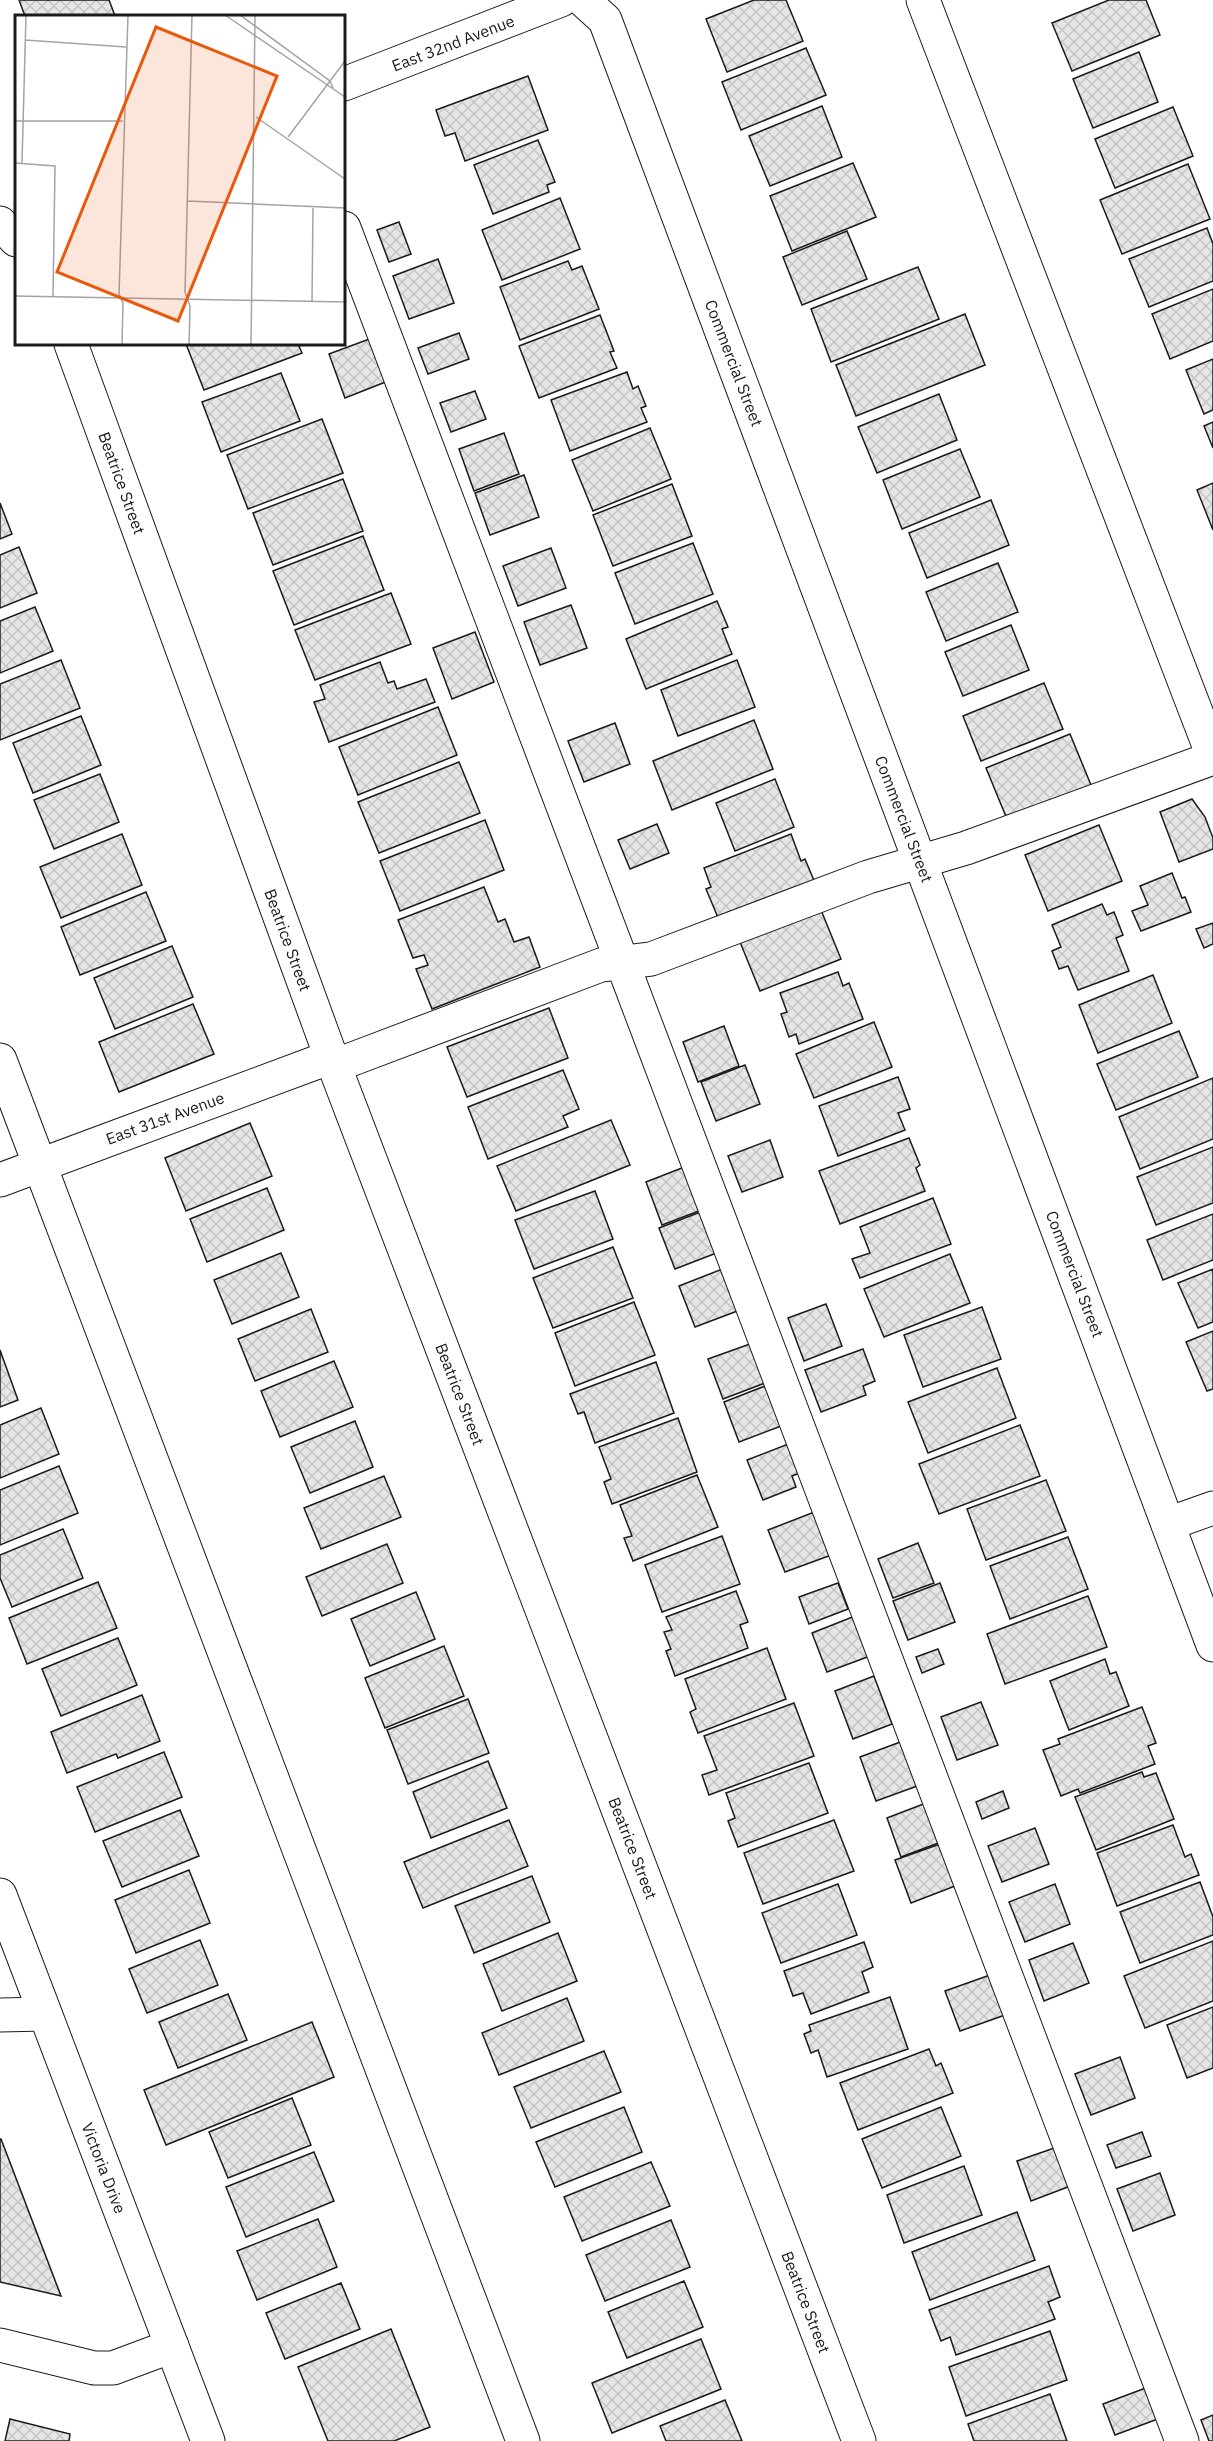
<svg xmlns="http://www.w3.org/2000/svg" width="1213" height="2441" font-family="'IBM Plex Sans',sans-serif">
  <defs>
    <pattern id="building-cross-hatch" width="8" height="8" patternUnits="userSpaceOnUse" patternTransform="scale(1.5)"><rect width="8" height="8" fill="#e6e6e6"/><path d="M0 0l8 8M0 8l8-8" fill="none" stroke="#c5c5c5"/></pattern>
  </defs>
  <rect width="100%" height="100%" fill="#fff"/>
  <g fill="url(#building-cross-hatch)" stroke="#1a1a1a" stroke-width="1.5">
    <path d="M19,0H109L115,16H25Z"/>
    <path d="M754,0H786L803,41L727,72L706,19Z"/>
    <path d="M1109,0H1146L1160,35L1072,71L1052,23Z"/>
    <path d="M806,48L826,95L741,130L722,82Z"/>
    <path d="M1139,52L1158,102L1093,128L1073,79Z"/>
    <path d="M528,76L548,130L465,161L455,133L445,136L436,110Z"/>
    <path d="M822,106L842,157L770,186L749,136Z"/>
    <path d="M1173,107L1193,156L1115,188L1095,139Z"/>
    <path d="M538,140L555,182L547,185L549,192L493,214L474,165Z"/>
    <path d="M853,163L876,217L792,251L770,196Z"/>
    <path d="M1188,164L1210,219L1122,254L1100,200Z"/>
    <path d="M560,198L580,249L502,280L482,230Z"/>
    <path d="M399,222L411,254L389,262L377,230Z"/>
    <path d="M1207,228L1213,244V281L1149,307L1129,259Z"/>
    <path d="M847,231L867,279L802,305L783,257Z"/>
    <path d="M438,259L454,303L409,319L393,276Z"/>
    <path d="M568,261L572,270L582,266L599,309L520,340L500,287Z"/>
    <path d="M918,267L939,319L831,362L811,309Z"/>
    <path d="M1213,289V341L1170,359L1152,314Z"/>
    <path d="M965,314L985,365L856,416L836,365Z"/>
    <path d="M600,315L614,351L610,352L617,368L539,398L519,346Z"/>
    <path d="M459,333L469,359L428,374L418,348Z"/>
    <path d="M372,338L388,381L345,398L329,354Z"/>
    <path d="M186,344H298L302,353L204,390Z"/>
    <path d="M1213,359V410L1204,414L1186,370Z"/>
    <path d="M627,372L633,389L638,386L646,406L641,408L647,422L570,451L551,400Z"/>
    <path d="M281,373L300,421L221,452L202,402Z"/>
    <path d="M475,391L486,419L451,432L440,403Z"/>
    <path d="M939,394L957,440L877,473L858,427Z"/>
    <path d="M322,419L343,473L248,509L227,455Z"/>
    <path d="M1213,422V448L1204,426Z"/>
    <path d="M650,428L671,479L593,511L572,460Z"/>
    <path d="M504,433L519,474L474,491L459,449Z"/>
    <path d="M960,449L980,497L902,529L883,480Z"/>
    <path d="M524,475L539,517L490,535L475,493Z"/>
    <path d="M343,479L363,531L273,565L253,513Z"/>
    <path d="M1213,483V530L1197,490Z"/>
    <path d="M672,484L692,536L613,566L593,515Z"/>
    <path d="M991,500L1009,545L927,578L909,533Z"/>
    <path d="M0,503L12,534L0,539Z"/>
    <path d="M363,536L384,590L294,625L273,571Z"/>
    <path d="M693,543L713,594L635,624L615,573Z"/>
    <path d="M19,547L37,593L0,608V555Z"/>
    <path d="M551,548L566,588L518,606L503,566Z"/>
    <path d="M998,563L1018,612L946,641L926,592Z"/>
    <path d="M391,593L411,644L315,680L295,630Z"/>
    <path d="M717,601L728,627L722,629L732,654L646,689L626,639Z"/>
    <path d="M571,605L587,648L540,665L524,622Z"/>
    <path d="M35,607L53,651L0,673V621Z"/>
    <path d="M1011,625L1029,670L963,696L945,652Z"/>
    <path d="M475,632L494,682L452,699L433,648Z"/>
    <path d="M61,660L80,708L0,740V684Z"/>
    <path d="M737,660L755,707L678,736L661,690Z"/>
    <path d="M380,662L388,683L394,681L397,689L426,679L435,702L329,742L314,702L325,699L320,685Z"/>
    <path d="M1044,683L1063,729L981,761L963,716Z"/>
    <path d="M438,707L457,755L358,795L339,747Z"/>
    <path d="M81,716L101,765L33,793L13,743Z"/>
    <path d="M754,720L773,769L672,810L653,761Z"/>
    <path d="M615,723L630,764L584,782L568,741Z"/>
    <path d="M1070,734L1091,785L1007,819L986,768Z"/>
    <path d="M459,762L480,813L379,853L358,802Z"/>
    <path d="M100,774L119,822L54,849L34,800Z"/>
    <path d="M775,779L794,827L735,851L716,803Z"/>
    <path d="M1192,799L1205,817L1213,838V849L1179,862L1160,812Z"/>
    <path d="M485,820L504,870L400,911L380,861Z"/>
    <path d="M657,824L669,853L630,869L618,840Z"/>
    <path d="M1099,825L1122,881L1048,911L1025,855Z"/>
    <path d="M122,834L142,885L61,918L40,867Z"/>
    <path d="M791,834L801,861L805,859L815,883L719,920L706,889L711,887L704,868Z"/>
    <path d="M1172,873L1182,898L1185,897L1191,912L1141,931L1132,911L1148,905L1140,886Z"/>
    <path d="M484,887L498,922L505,919L514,942L529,937L540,967L432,1009L416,969L428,965L424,955L413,958L398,920Z"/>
    <path d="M146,892L166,941L80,975L61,927Z"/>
    <path d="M1102,904L1107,915L1114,912L1123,935L1116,938L1129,971L1078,990L1068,966L1059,969L1052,951L1061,947L1052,925Z"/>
    <path d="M821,910L841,959L760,991L740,942Z"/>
    <path d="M1213,923V944L1204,948L1196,929Z"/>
    <path d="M172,946L193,997L115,1029L94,978Z"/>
    <path d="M838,972L843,986L849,983L863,1019L799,1044L796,1034L789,1037L781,1014L787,1012L780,993Z"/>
    <path d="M1153,975L1172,1023L1098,1053L1079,1005Z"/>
    <path d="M193,1004L214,1054L119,1092L99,1042Z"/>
    <path d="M549,1008L568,1058L467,1097L447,1047Z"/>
    <path d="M874,1022L892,1067L814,1098L796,1054Z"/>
    <path d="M724,1026L739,1066L698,1082L683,1042Z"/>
    <path d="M1179,1031L1198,1077L1116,1110L1097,1064Z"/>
    <path d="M745,1065L760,1104L716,1121L701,1082Z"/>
    <path d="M563,1070L579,1109L563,1116L568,1127L488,1159L468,1107Z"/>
    <path d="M898,1077L910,1109L898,1113L905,1130L838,1156L819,1106Z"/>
    <path d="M1213,1078V1139L1140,1169L1119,1117Z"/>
    <path d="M611,1120L630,1165L516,1211L497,1166Z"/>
    <path d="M250,1123L272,1176L186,1211L165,1158Z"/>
    <path d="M909,1138L920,1165L916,1168L925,1191L840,1224L819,1171Z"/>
    <path d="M770,1140L783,1177L742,1192L728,1156Z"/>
    <path d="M1213,1147V1203L1156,1225L1137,1177Z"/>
    <path d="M687,1166L704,1209L662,1225L646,1182Z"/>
    <path d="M267,1188L284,1230L207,1262L190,1219Z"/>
    <path d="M595,1191L613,1239L534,1269L515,1220Z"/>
    <path d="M933,1198L951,1244L860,1278L852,1259L870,1253L860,1227Z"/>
    <path d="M703,1211L719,1252L675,1269L659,1228Z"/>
    <path d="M1213,1214V1260L1163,1280L1147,1240Z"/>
    <path d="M613,1247L633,1298L553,1328L533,1278Z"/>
    <path d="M281,1253L299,1297L232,1324L214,1280Z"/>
    <path d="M950,1254L970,1303L884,1337L864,1289Z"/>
    <path d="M725,1268L740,1310L695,1327L679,1286Z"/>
    <path d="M1213,1269V1322L1198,1328L1178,1283Z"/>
    <path d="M634,1302L655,1355L575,1386L555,1333Z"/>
    <path d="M826,1304L842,1346L804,1361L788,1318Z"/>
    <path d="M982,1307L1001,1359L923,1387L904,1335Z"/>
    <path d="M311,1309L328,1352L255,1381L238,1339Z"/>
    <path d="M1213,1331V1389L1207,1391L1186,1342Z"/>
    <path d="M750,1344L765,1383L723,1399L708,1359Z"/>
    <path d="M863,1349L875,1381L863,1386L866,1395L821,1412L805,1370Z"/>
    <path d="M0,1350L18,1400L0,1407Z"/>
    <path d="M334,1361L353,1407L280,1437L261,1391Z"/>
    <path d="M656,1362L674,1413L595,1443L584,1412L578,1414L570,1394Z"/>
    <path d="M997,1368L1016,1418L928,1453L908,1402Z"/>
    <path d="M765,1386L781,1426L739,1442L724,1402Z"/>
    <path d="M41,1408L59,1454L0,1478V1425Z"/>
    <path d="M678,1418L697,1472L612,1504L604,1482L611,1479L599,1447Z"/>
    <path d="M355,1421L373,1467L310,1493L291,1447Z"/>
    <path d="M1020,1425L1040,1476L939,1514L919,1464Z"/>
    <path d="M791,1443L802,1472L792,1476L796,1487L763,1500L747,1460Z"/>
    <path d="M59,1466L78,1513L0,1545V1490Z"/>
    <path d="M697,1475L718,1527L633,1561L624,1538L632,1536L620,1505Z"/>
    <path d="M384,1476L401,1517L321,1549L304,1508Z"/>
    <path d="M1046,1480L1066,1531L986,1560L967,1509Z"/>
    <path d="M817,1511L834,1554L785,1572L768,1530Z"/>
    <path d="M63,1529L83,1578L12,1607L0,1578V1555Z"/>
    <path d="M722,1536L740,1584L662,1612L645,1565Z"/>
    <path d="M1068,1537L1088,1589L1010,1619L990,1566Z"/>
    <path d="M918,1543L934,1583L893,1598L878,1559Z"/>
    <path d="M387,1544L403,1583L322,1616L306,1577Z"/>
    <path d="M98,1582L117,1628L27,1664L9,1618Z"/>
    <path d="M838,1583L848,1609L809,1624L799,1597Z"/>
    <path d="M940,1583L955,1622L908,1640L893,1601Z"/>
    <path d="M736,1591L748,1622L740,1625L748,1648L675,1676L666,1651L671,1649L664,1632L672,1630L666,1617Z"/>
    <path d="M416,1592L435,1639L370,1666L351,1619Z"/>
    <path d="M1088,1596L1107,1647L1005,1684L987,1634Z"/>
    <path d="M855,1616L870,1656L827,1672L812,1633Z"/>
    <path d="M118,1638L137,1685L61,1716L42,1669Z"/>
    <path d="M444,1646L464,1696L385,1728L365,1678Z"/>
    <path d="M767,1648L786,1699L698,1733L690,1712L696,1709L685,1679Z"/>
    <path d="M938,1649L944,1664L922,1673L916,1657Z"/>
    <path d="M1105,1659L1110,1674L1116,1672L1129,1706L1069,1730L1050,1681Z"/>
    <path d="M874,1676L892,1724L853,1739L835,1691Z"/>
    <path d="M142,1695L160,1741L118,1758L116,1754L67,1773L51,1732Z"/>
    <path d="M468,1699L489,1753L408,1784L387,1730Z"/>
    <path d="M981,1702L998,1745L957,1760L941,1717Z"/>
    <path d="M794,1703L814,1756L709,1795L702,1775L717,1770L704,1736Z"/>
    <path d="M1142,1707L1156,1743L1148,1746L1155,1764L1080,1793L1078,1789L1061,1796L1043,1750L1060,1744L1058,1739Z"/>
    <path d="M903,1741L920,1785L876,1801L860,1757Z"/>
    <path d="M164,1752L182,1797L95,1832L77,1787Z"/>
    <path d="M488,1761L507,1808L431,1838L413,1792Z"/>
    <path d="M809,1763L828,1813L738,1847L728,1821L735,1818L726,1793Z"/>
    <path d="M1142,1772L1144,1777L1156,1773L1174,1819L1096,1850L1075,1797Z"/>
    <path d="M1003,1791L1009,1808L982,1819L976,1802Z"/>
    <path d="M926,1803L941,1842L901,1857L887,1818Z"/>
    <path d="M180,1810L199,1856L122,1887L103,1841Z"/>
    <path d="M509,1820L528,1866L423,1908L404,1862Z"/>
    <path d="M834,1820L854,1871L763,1904L744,1853Z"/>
    <path d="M1173,1825L1185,1857L1191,1854L1199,1875L1117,1906L1097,1853Z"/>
    <path d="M1035,1828L1049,1864L1002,1882L988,1846Z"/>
    <path d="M940,1844L955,1886L911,1903L895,1860Z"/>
    <path d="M189,1870L210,1923L136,1953L115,1900Z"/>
    <path d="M532,1876L550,1922L474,1953L455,1906Z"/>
    <path d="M1200,1882L1213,1917V1935L1140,1963L1120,1912Z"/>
    <path d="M838,1884L857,1935L781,1963L762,1913Z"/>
    <path d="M1055,1884L1070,1924L1025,1942L1009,1902Z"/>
    <path d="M558,1933L577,1981L502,2011L483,1964Z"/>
    <path d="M200,1940L218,1985L147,2013L129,1969Z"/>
    <path d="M1213,1941V2001L1145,2028L1124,1976Z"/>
    <path d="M864,1942L873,1967L862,1972L869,1992L811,2014L803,1993L793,1996L784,1971Z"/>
    <path d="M1073,1943L1089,1983L1044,2001L1029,1960Z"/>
    <path d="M990,1975L1005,2015L960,2031L945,1991Z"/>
    <path d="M228,1994L247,2040L178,2068L159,2022Z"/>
    <path d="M890,1997L908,2049L827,2077L818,2050L811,2053L804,2034L811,2031L809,2025Z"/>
    <path d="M567,1998L584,2041L499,2075L482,2033Z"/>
    <path d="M1213,2007V2068L1187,2078L1167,2025Z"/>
    <path d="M312,2022L334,2077L166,2145L144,2090Z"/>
    <path d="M929,2049L936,2066L941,2063L953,2093L858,2130L840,2083Z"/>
    <path d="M604,2051L621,2092L531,2128L514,2087Z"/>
    <path d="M1120,2057L1135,2098L1091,2115L1075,2074Z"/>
    <path d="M292,2098L311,2145L228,2178L209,2132Z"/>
    <path d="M624,2107L642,2152L555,2187L536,2142Z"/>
    <path d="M941,2107L961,2156L882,2188L862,2139Z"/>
    <path d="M1142,2132L1151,2156L1116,2168L1107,2145Z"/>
    <path d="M0,2139H1L61,2296L0,2282Z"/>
    <path d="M1060,2146L1073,2185L1031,2201L1017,2161Z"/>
    <path d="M314,2152L334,2201L246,2237L226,2187Z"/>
    <path d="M651,2162L670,2206L582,2241L564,2197Z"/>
    <path d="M964,2166L982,2215L904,2243L887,2195Z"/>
    <path d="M1160,2173L1175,2215L1133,2231L1117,2189Z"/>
    <path d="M1017,2212L1035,2260L930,2300L912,2252Z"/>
    <path d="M318,2219L337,2267L257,2300L237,2251Z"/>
    <path d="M671,2220L690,2267L605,2301L586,2255Z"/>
    <path d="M1049,2266L1060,2297L1048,2302L1055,2319L956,2355L950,2337L941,2341L929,2310Z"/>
    <path d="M684,2281L703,2327L627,2358L608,2312Z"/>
    <path d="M341,2283L360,2329L285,2359L266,2313Z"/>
    <path d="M391,2329L430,2427L394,2441H328L298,2367Z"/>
    <path d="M1050,2331L1067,2380L966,2416L949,2367Z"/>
    <path d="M701,2339L721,2389L612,2433L592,2383Z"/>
    <path d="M1151,2386L1163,2417L1115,2435L1103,2404Z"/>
    <path d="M1050,2394L1067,2441H974L968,2424Z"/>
    <path d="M725,2400L742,2441H666L660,2426Z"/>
    <path d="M1213,2415V2441H1209L1201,2420Z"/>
    <path d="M10,2419L70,2434L69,2441H5Z"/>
  </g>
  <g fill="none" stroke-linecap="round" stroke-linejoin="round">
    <defs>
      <g id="minor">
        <path d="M583,0L605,20L1213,1645"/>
        <path d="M923,0L1213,756"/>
        <path d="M344,84L561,0"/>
        <path d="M0,223L16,240"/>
        <path d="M344,228L1182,2441"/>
        <path d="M71,344L331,1057L859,2441"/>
        <path d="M0,1060L523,2441"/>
        <path d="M334,1066L601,965L651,959L868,877L966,848L1213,758"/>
        <path d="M0,1180L331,1057"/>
        <path d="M1168,1524L1213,1508"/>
        <path d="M0,1895L208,2441"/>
        <path d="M0,2015L45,2014"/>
        <path d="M0,2345L94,2368H113L172,2346"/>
      </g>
    </defs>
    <use href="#minor" stroke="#1a1a1a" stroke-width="35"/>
    <use href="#minor" stroke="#fff" stroke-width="33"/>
  </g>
  <g text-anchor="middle" stroke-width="4.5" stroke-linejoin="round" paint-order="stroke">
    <g font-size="16" fill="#1a1a1a" stroke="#fff">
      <text transform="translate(453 43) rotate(-21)" y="6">East 32nd Avenue</text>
      <text transform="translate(734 363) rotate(69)" y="6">Commercial Street</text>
      <text transform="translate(122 483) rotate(70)" y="6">Beatrice Street</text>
      <text transform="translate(904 819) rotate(69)" y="6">Commercial Street</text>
      <text transform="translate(288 940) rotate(70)" y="6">Beatrice Street</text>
      <text transform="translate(165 1118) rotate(-20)" y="6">East 31st Avenue</text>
      <text transform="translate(1075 1274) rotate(69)" y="6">Commercial Street</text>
      <text transform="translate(460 1394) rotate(69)" y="6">Beatrice Street</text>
      <text transform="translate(633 1848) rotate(69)" y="6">Beatrice Street</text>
      <text transform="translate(104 2168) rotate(69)" y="6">Victoria Drive</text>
      <text transform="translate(806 2302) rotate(69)" y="6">Beatrice Street</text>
    </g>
  </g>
  <g transform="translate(15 15)">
    <rect width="330" height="330" fill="#fff"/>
    <path fill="none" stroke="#a3a3a3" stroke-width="1.5" d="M210,0L330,82M225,0L315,66L318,73M10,25L111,32M241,102L330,164M0,106H108M273,122L330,46M0,148L40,151L38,282M7,148L11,0M173,186L330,193M0,281L330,287M297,287L298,193M107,330L108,288L104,279L113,0M174,330L175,291L170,277L177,0M236,330L240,0"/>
    <path fill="#e8590c" fill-opacity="0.15" stroke="#e8590c" stroke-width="3" d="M141,12L262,61L163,306L42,257Z"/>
    <rect width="330" height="330" fill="none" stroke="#1a1a1a" stroke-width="3"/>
  </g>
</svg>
